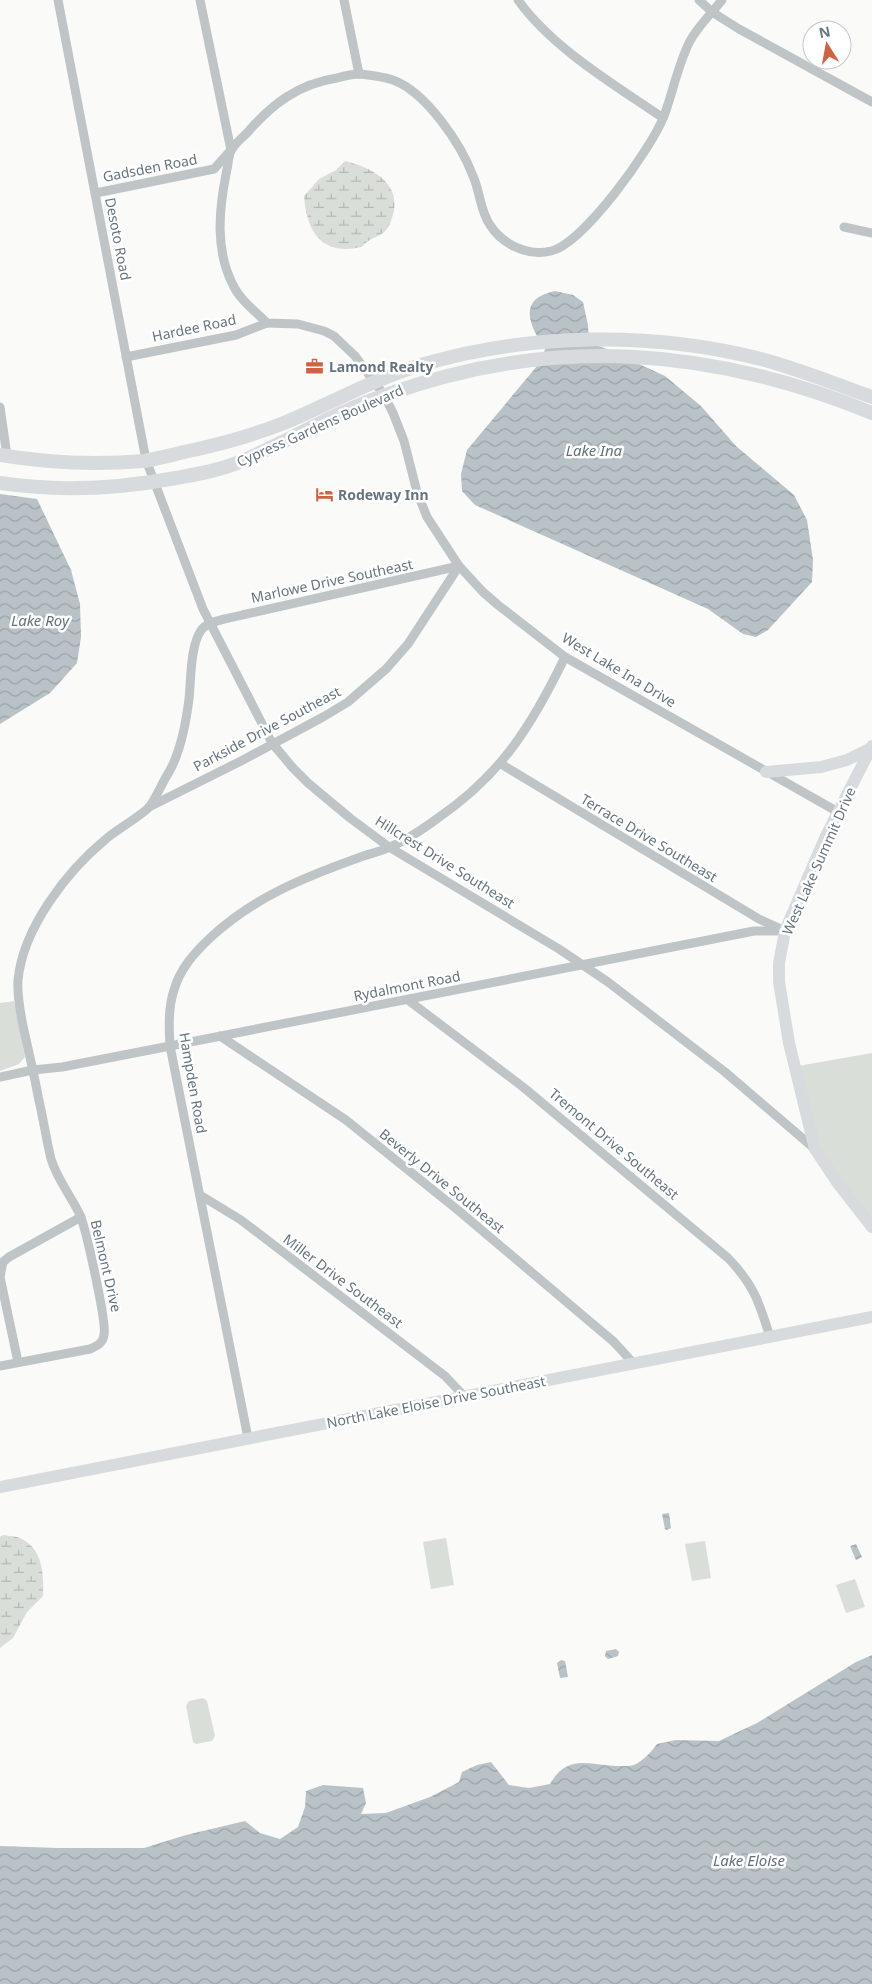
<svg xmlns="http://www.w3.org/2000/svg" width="872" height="1984" font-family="'Noto Sans',sans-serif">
  <defs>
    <pattern id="wetland-marsh" width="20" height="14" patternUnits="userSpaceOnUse" patternTransform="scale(1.25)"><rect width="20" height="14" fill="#daded8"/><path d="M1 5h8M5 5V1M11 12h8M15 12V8" fill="none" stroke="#b5b9b4"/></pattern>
    <pattern id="water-waves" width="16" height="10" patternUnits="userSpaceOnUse" patternTransform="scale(1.25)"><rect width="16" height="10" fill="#b9c3c7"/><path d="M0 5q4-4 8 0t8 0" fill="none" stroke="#9aa3a7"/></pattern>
  </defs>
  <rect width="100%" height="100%" fill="#fafaf8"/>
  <g fill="url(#wetland-marsh)">
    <path d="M345,161C370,167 399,181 394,211C392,217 391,224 387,229C380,238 369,237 362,247C322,256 307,233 304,196L319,179L336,170Z"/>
    <path d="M3,1535C9,1536 17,1536 22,1539C43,1550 44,1575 43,1596L27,1612L13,1638L0,1648V1537Z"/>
  </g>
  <g fill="#daded8">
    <path d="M14,1001L25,1057L19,1064L0,1071V1003Z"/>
    <path d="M872,1053V1219L844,1183L817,1143L798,1066Z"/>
    <path d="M446,1538L454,1585L431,1589L423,1542Z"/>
    <path d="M705,1541L711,1578L692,1581L685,1544Z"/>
    <path d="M855,1579L865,1607L846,1613L836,1585Z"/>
    <path d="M203,1698L207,1701L215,1736L212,1741L196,1744L193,1742L186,1706L189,1701Z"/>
  </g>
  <g fill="url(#water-waves)">
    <path d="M555,291L573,295L583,302L588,325L589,341L665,376L701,406L736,446L794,495L807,520L813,560L812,582L768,630L756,637L743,634L708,609L475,505L462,491L461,474L467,450L542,360L545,349C529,325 517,299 555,291Z"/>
    <path d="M0,494L37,499L71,570L80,604L81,637L77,663L50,693L0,724Z"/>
    <path d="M669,1513L671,1528L667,1530L665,1529L662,1514Z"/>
    <path d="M856,1544L862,1557L856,1560L850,1546Z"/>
    <path d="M616,1649L619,1652L618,1656L608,1659L605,1656L606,1651Z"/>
    <path d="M872,1655V1984H0V1846L58,1848H144L186,1835L245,1821L260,1833L280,1839L298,1827L305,1807L306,1791L323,1785L363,1788L366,1803L361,1814L386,1813L430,1797L459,1782L462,1772L477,1765L491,1762L509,1785L529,1788L550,1784C569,1751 592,1767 623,1766C626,1766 631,1766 634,1765C643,1761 652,1751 657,1744L676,1740L719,1741L757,1723L856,1662Z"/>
    <path d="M561,1660L565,1661L568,1677L560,1678L557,1663Z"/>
  </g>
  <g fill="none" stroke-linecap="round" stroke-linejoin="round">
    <g stroke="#bfc4c7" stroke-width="9">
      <path d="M58,0L146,460L203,609L272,743L293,768L308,783L350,818L389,847L559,949L608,982L725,1072L815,1149"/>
      <path d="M344,0L359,74"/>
      <path d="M518,0C552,48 615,85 663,118"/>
      <path d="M699,0L712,12L739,29L872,102"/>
      <path d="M722,0C712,13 698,26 690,41C678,64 673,92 664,116C651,149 584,243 551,251C528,257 502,244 490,225C480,211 480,191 473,176C461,144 426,92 393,80C384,77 370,75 360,74C353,74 344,76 337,78C298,84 272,104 247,133C242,138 234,144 231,151C228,157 228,167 226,174C219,210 215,250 233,285C240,300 255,311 267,323L298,324L324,331L334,336L355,356L384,395L393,413L404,441L417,492L427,517L459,566L483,592L498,605L565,657L838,812"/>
      <path d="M96,193L214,169L231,150L200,0"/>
      <path d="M844,227L872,233"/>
      <path d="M126,357L236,335L267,323"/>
      <path d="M0,407L7,456"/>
      <path d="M501,764L759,919L781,929"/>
      <path d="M149,807L241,761L323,717L348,702L386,669L408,644L459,566"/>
      <path d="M408,1000L523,1087L728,1258C754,1285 759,1302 770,1337"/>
      <path d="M220,1036L346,1120L459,1211L614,1342L634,1364"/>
      <path d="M0,1077L33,1070L62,1067L170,1046L754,931H785"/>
      <path d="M200,1195L241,1220L445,1376L465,1397"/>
      <path d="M18,1362L0,1277L3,1262L9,1257L81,1217"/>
      <path d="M0,1366L90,1349C97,1346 103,1343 104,1335C107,1323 86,1229 80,1215C71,1196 57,1179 51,1159C46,1138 43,1117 38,1096C34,1073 28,1049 23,1026C20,1011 17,995 18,980C23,928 67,871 106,839C116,830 143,815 150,806C157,796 162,783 169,772C181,751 186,723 189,699C191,681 190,644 202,629C210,620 231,618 242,615L459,566"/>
      <path d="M248,1438L170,1046C169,1028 168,1008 174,990C180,969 194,953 210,938C253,898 302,878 358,858C368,854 380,852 390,847C407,840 423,829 438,818C502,774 532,725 565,657"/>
    </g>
    <g stroke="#d8dbde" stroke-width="12">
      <path d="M872,746L826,836L785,931L779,963V982L789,1043L815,1149L837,1182L872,1227"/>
      <path d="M766,772L821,767L847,760L871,748"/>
      <path d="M0,1487L872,1317"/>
    </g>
    <g stroke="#d8dbde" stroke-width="14">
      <path d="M0,455C47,463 97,465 144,461C157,459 171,455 184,452C218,445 251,436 284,423C330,404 373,379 421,365C528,333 653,331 761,359C799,369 835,384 872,397"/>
      <path d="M0,483C59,492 117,489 176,478C198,474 221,470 242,461C290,440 336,412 386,395C551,335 711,347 872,413"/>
    </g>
  </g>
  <defs>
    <symbol id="office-bare" viewBox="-9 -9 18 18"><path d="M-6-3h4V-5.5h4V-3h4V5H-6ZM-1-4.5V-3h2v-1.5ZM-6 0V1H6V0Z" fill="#d06242" stroke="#fff" stroke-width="2.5" paint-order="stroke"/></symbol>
    <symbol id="hotel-bare" viewBox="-9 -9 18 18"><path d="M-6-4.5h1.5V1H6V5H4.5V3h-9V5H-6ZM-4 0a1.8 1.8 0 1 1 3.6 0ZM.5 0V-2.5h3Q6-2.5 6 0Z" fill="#d06242" stroke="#fff" stroke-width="2.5" paint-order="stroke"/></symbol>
  </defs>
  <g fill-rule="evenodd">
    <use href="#office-bare" x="302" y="354" width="25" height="25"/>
    <use href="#hotel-bare" x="312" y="482" width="25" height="25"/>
  </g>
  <g text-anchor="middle" stroke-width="5" stroke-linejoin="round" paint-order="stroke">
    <g font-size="14" fill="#67757f" stroke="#fff">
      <text transform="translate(150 168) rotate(-11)" y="5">Gadsden Road</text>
      <text transform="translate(118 239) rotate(79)" y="5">Desoto Road</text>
      <text transform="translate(194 328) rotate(-12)" y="5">Hardee Road</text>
      <text transform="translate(320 426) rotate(-24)" y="5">Cypress Gardens Boulevard</text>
      <text transform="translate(332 581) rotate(-12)" y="5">Marlowe Drive Southeast</text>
      <text transform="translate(619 670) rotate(31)" y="5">West Lake Ina Drive</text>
      <text transform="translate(267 729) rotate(-28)" y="5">Parkside Drive Southeast</text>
      <text transform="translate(649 838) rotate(31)" y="5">Terrace Drive Southeast</text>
      <text transform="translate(819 861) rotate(-66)" y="5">West Lake Summit Drive</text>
      <text transform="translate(445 862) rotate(32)" y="5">Hillcrest Drive Southeast</text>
      <text transform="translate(407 986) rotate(-11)" y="5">Rydalmont Road</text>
      <text transform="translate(193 1083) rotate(80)" y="5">Hampden Road</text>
      <text transform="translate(614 1144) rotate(40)" y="5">Tremont Drive Southeast</text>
      <text transform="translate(442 1181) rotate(39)" y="5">Beverly Drive Southeast</text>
      <text transform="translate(106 1266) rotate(77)" y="5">Belmont Drive</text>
      <text transform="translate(343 1281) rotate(37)" y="5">Miller Drive Southeast</text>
      <text transform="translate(436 1402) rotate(-11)" y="5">North Lake Eloise Drive Southeast</text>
    </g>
    <g font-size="14" font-weight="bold" fill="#67757f" stroke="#fff" text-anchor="start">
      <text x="329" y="372">Lamond Realty</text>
      <text x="338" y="500">Rodeway Inn</text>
    </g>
    <g font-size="15" font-style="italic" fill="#637379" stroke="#fff">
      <text x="594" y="456">Lake Ina</text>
      <text x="40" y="626">Lake Roy</text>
      <text x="749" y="1866">Lake Eloise</text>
    </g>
  </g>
  <g transform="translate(827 45) rotate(349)"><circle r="24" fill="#ffffff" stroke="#c2c8cc"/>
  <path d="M0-4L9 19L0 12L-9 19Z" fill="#d06242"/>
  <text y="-8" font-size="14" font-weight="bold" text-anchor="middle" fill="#67757f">N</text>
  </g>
</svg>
